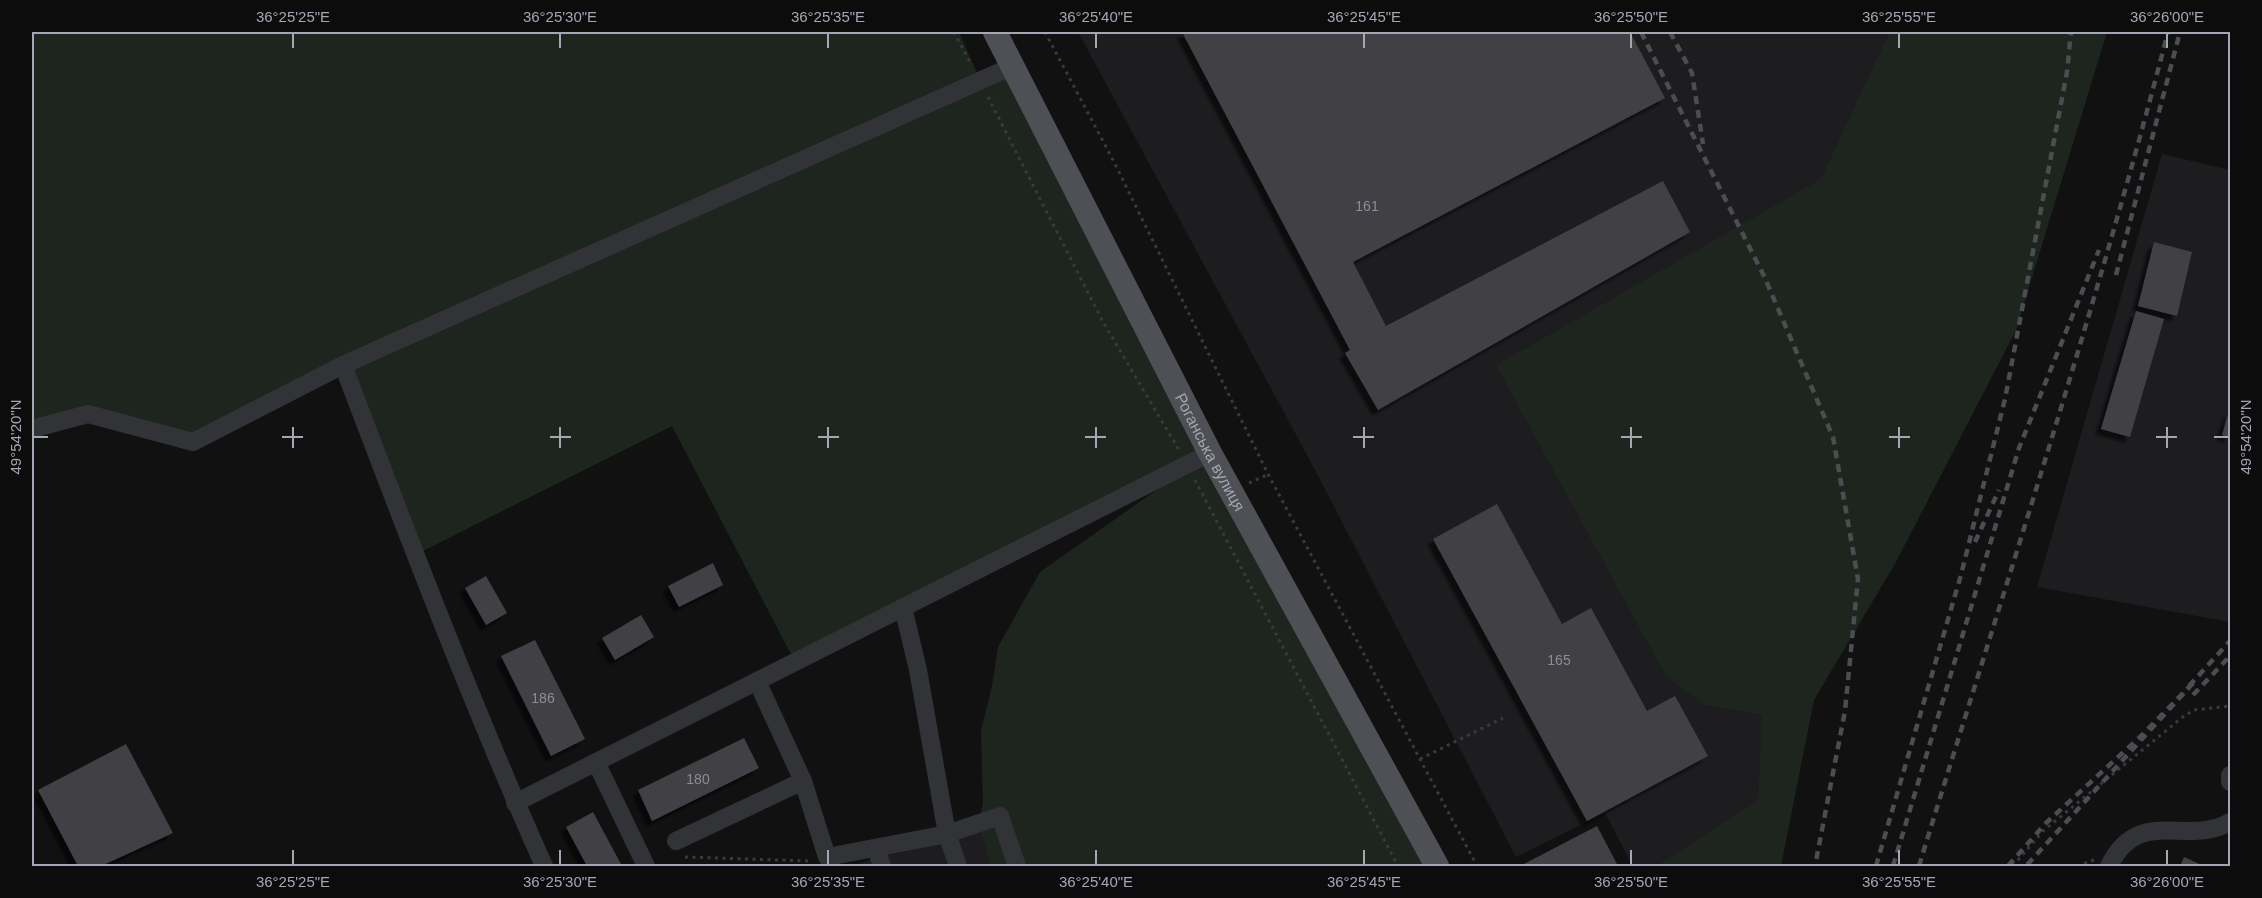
<svg xmlns="http://www.w3.org/2000/svg" width="2262" height="898" font-family="Arial,sans-serif">
  <defs>
    <filter id="shadow"><feDropShadow dx="-5.5" dy="5.5" stdDeviation="1.5" flood-color="#0009"/></filter>
  </defs>
  <rect width="100%" height="100%" fill="#111112"/>
  <g fill="#1d1d1f">
    <path d="M1078,32H1889L1822,179L1496,365L1705,705L1763,715L1758,800L1656,866H1633L1605,813L1516,857L1314,468Z"/>
    <path d="M2162,154L2230,170V622L2037,587Z"/>
    <path d="M978,824L991,866H852Z"/>
  </g>
  <g fill="#1e251f">
    <path d="M32,32H959L980,80L1013,66L1437,866H991L978,824L983,804L981,731L992,686L998,647L1040,572L1205,456L795,662L672,426L415,555L343,365L193,442L88,414L32,429Z"/>
    <path d="M1889,32H2107L2016,330L1896,562L1814,700L1781,866H1656L1758,800L1762,715L1705,705L1666,676L1496,365L1821,179Z"/>
  </g>
  <g fill="#404145" filter="url(#shadow)">
    <path d="M1182,32H1630L1665,98L1353,262L1386,326L1663,181L1690,232L1378,410L1345,353L1350,350Z"/>
    <path d="M2154,242L2192,252L2177,316L2138,306Z"/>
    <path d="M2136,311L2164,319L2130,437L2101,429Z"/>
    <path d="M2230,408V437L2222,435Z"/>
    <path d="M1497,504L1562,624L1591,608L1647,711L1675,696L1708,756L1587,821L1433,539Z"/>
    <path d="M713,563L723,585L679,607L668,586Z"/>
    <path d="M486,576L507,613L486,625L465,588Z"/>
    <path d="M641,615L654,637L615,660L602,638Z"/>
    <path d="M535,640L585,739L551,756L501,656Z"/>
    <path d="M744,738L759,768L652,821L638,790Z"/>
    <path d="M126,744L173,833L101,866H78L38,790Z"/>
    <path d="M593,812L622,866H587L566,827Z"/>
    <path d="M1597,826L1618,866H1520Z"/>
    <path d="M2184,857L2204,866H2180Z"/>
  </g>
  <g fill="none" stroke-linecap="round" stroke-linejoin="round">
    <g stroke="#383a3e" stroke-width="3" stroke-dasharray="3 4.5" stroke-linecap="butt">
      <path d="M954,32L971,64"/>
      <path d="M1045,32L1114,162L1268,474L1477,866"/>
      <path d="M988,97L1103,322L1179,450"/>
      <path d="M1195,480L1398,866"/>
      <path d="M1249,483L1267,475"/>
      <path d="M1420,759L1503,718"/>
      <path d="M685,857L810,861"/>
      <path d="M2013,866L2043,831L2184,716L2194,710L2230,706"/>
      <path d="M2077,866L2094,860"/>
    </g>
    <g stroke="#323337" stroke-width="18">
      <path d="M343,365C407,534 471,702 544,866"/>
      <path d="M32,429L88,414L193,442L343,365L1013,66"/>
      <path d="M903,607L918,670L947,834L958,866"/>
      <path d="M596,762L646,866"/>
      <path d="M2230,775V782"/>
      <path d="M803,781L827,857L947,834L1000,816L1017,866"/>
      <path d="M515,803L1210,453"/>
      <path d="M676,841L803,781L757,681"/>
      <path d="M876,848L882,866"/>
      <path d="M2109,866C2139,805 2187,847 2230,822"/>
    </g>
    <path stroke="#4e5056" stroke-width="24" id="s1" d="M995,32L1210,453L1437,866"/>
    <g stroke="#4b4d52" stroke-width="4.5" stroke-dasharray="8 6" stroke-linecap="butt">
      <path d="M1641,32L1764,276L1833,437L1858,579L1845,711L1815,866"/>
      <path d="M1670,32L1692,73L1703,144"/>
      <path d="M2116,275L2180,32"/>
      <path d="M1975,542L1999,490"/>
      <path d="M2189,686L2230,641"/>
      <path d="M2193,695L2230,656"/>
      <path d="M1876,866L1961,575L2005,399L2067,72L2071,32"/>
      <path d="M1893,866L2019,448L2099,250"/>
      <path d="M1919,866C2004,589 2095,313 2168,32"/>
      <path d="M2008,866L2046,823L2140,737L2195,681L2026,866"/>
    </g>
  </g>
  <path fill="none" stroke="#a3a7b3" stroke-width="2" d="M293,33V48M560,33V48M828,33V48M1096,33V48M1364,33V48M1631,33V48M1899,33V48M2167,33V48M293,427V448M560,427V448M828,427V448M1096,427V448M1364,427V448M1631,427V448M1899,427V448M2167,427V448M33,437H48M282,437H303M550,437H571M818,437H839M1085,437H1106M1353,437H1374M1621,437H1642M1889,437H1910M2156,437H2177M2214,437H2229M293,850V865M560,850V865M828,850V865M1096,850V865M1364,850V865M1631,850V865M1899,850V865M2167,850V865"/>
  <g text-anchor="middle" stroke-width="4.5" stroke-linejoin="round" paint-order="stroke">
    <g font-size="14" fill="#8a8e98">
      <text x="1367" y="211">161</text>
      <text x="1559" y="665">165</text>
      <text x="543" y="703">186</text>
      <text x="698" y="784">180</text>
    </g>
    <g font-size="16" fill="#a3a7b3" stroke="#0c0c0d">
      <text dy="6" stroke="none"><textPath href="#s1" startOffset="472">Роганська вулиця</textPath></text>
    </g>
  </g>
  <rect width="2262" height="898" fill="none" stroke="#0c0c0d" stroke-width="66"/>
  <rect x="33" y="33" width="2196" height="832" fill="none" stroke="#a3a7b3" stroke-width="2"/>
  <g font-size="15" text-anchor="middle" fill="#a3a7b3">
    <text x="293" y="22">36°25'25"E</text>
    <text x="560" y="22">36°25'30"E</text>
    <text x="828" y="22">36°25'35"E</text>
    <text x="1096" y="22">36°25'40"E</text>
    <text x="1364" y="22">36°25'45"E</text>
    <text x="1631" y="22">36°25'50"E</text>
    <text x="1899" y="22">36°25'55"E</text>
    <text x="2167" y="22">36°26'00"E</text>
    <text transform="translate(16 437) rotate(-90)" y="5">49°54'20"N</text>
    <text transform="translate(2246 437) rotate(-90)" y="5">49°54'20"N</text>
    <text x="293" y="887">36°25'25"E</text>
    <text x="560" y="887">36°25'30"E</text>
    <text x="828" y="887">36°25'35"E</text>
    <text x="1096" y="887">36°25'40"E</text>
    <text x="1364" y="887">36°25'45"E</text>
    <text x="1631" y="887">36°25'50"E</text>
    <text x="1899" y="887">36°25'55"E</text>
    <text x="2167" y="887">36°26'00"E</text>
  </g>
</svg>
